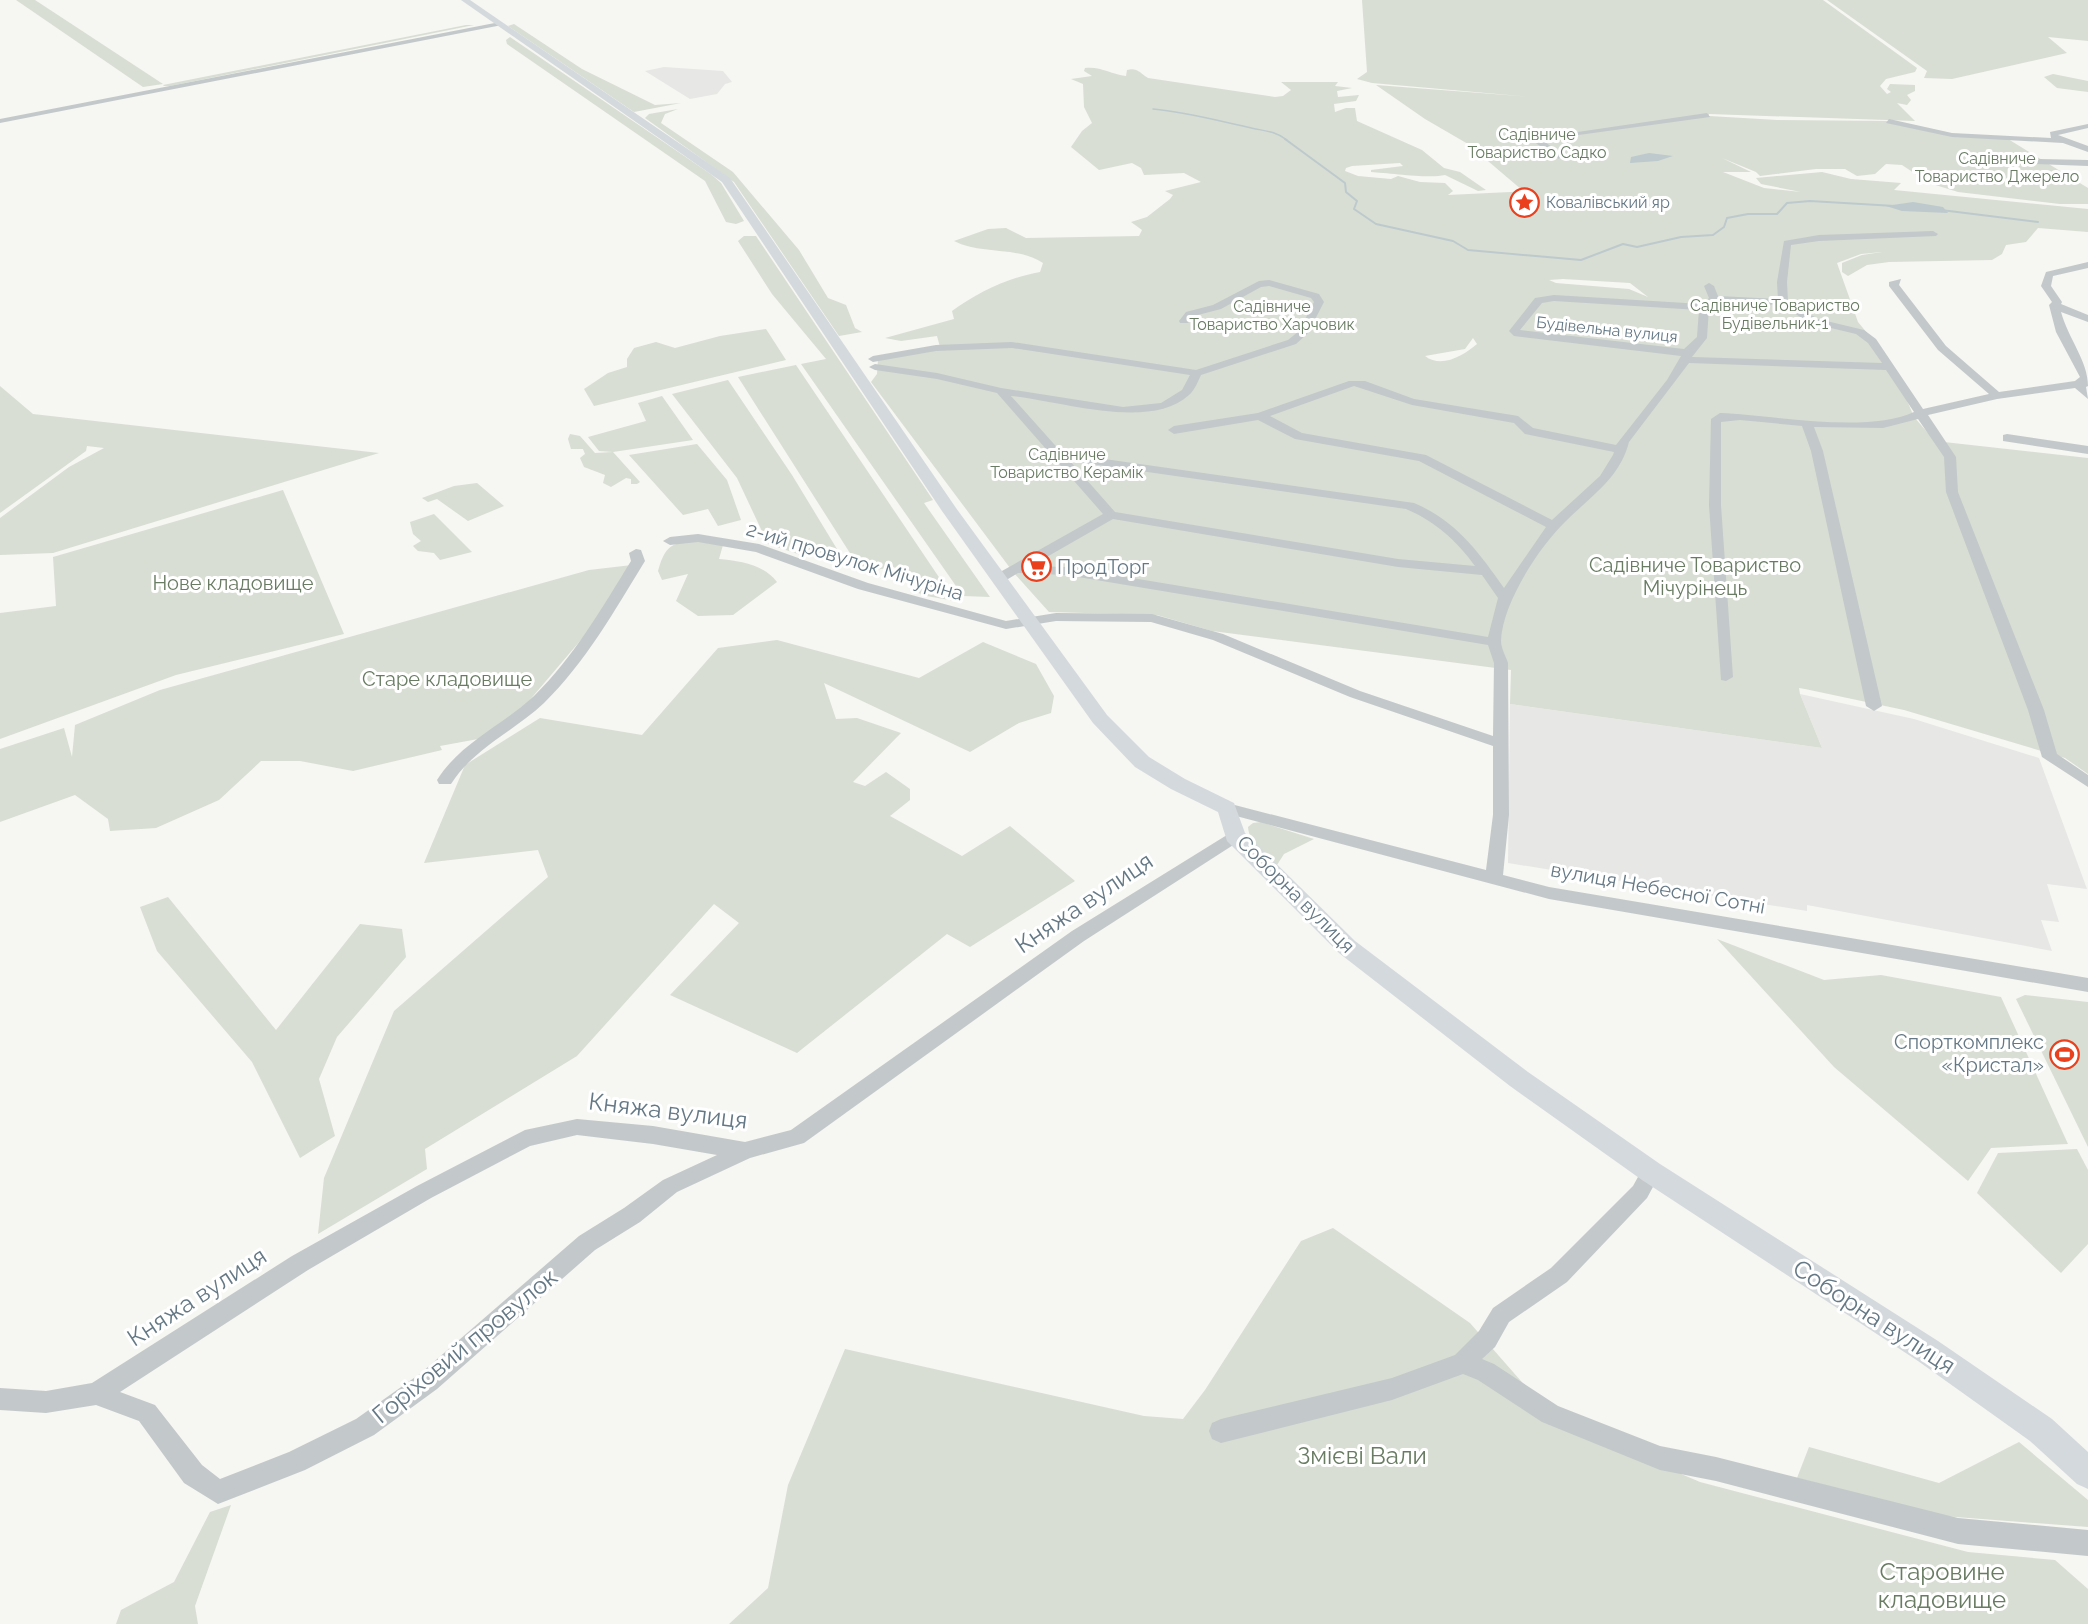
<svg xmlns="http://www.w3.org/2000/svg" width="2088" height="1624" font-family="Raleway,sans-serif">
  <rect width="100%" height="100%" fill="#f6f6f2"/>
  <g fill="#e7e8e6">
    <path d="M664,67L723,71L732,82L725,84L717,94L690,99L645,71Z"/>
    <path d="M1800,694L1914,719L2039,758L2087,889L2047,884L2059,922L2041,920L2052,951L1807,905V911L1508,863L1510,704L1822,748Z"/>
  </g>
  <g fill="#d8ded3" fill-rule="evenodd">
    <path d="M16,0H35L163,84L143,87Z"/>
    <path d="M1362,0H1823L1917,68L1915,72L1886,79L1880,86L1887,94L1891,92L1887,89L1890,84L1915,85V91L1907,95L1911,100L1907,105L1897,103L1915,121L1709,114V116L1777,120L1889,121L1952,135L2008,139L2088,188V204H2060L1958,192L1929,183L1902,165L1886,164L1875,174L1857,176L1845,169H1816L1760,176L1756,172L1722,158L1751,172H1723L1764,188L1801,192L1761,184L1756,178L1822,172L1851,179L1901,183L1894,190L2088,209V232L2038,228L2026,242L2006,245L2002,254L1992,260L1889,262L1867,265L1848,276L1842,272V263L1862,255L1882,252L1861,254L1837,263L1858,322L1872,339L1903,391L1914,417L1935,441L2088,458V774L2065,758L1904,710L1805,689L1799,688L1800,694L1822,748L1510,704L1511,670L1212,631L1157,615L1049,612L1013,572L871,382L877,374L878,359L940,347L937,336L901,341L885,338L954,319L952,311C979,292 1007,278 1040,272L1043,263C1018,246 981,255 954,241L988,229L1006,228L1026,238L1139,236L1142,230L1131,222L1147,217L1170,199L1173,195L1165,191L1201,182L1184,173L1144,175L1141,168L1132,163L1099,170L1071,147L1082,131L1092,123L1084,107L1083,84L1071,79L1092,76L1084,71L1085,68C1100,66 1111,74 1126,76L1127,70C1137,67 1140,73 1148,78L1275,97L1283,96L1291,90L1281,82H1338L1335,86L1352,88L1337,91L1338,97L1359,95L1356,101L1334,104L1335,112L1346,108H1355L1357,121L1422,150L1444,168L1460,172L1486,190L1478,191L1445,175C1430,179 1389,173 1371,172V170L1403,166L1400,163L1352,166L1346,168L1345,171L1358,176L1391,179L1398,176L1420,182L1445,183L1453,191L1448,195L1530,191L1522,190L1468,144L1425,119L1376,85L1533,97L1372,83L1357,79L1367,72ZM1563,279L1630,283L1648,297L1629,289L1556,283L1549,280ZM1473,338L1477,344C1464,355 1442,369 1425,356L1465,349Z"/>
    <path d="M1827,0H2088V41L2048,37L2067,53L1952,79L1924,78L1927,71Z"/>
    <path d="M514,24L582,69L655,105L681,103L634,112L508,26Z"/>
    <path d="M466,25H474L170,86H164L163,85Z"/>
    <path d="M510,37L712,175L721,183L744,221L736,224L726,222L705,181L507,44L506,40Z"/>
    <path d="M2053,74L2088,81V92L2057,88L2044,77Z"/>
    <path d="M678,109L665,114L661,123L733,172L799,250L828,298L846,305L855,328L862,332L839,336L734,182L645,118L649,114Z"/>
    <path d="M744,236H756L933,500L924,503L990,597L963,596L801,364L826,359L772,294L738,241Z"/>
    <path d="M766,329L786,360L594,406L584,389L608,373L627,367V359L634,348L656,342L675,348L720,336Z"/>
    <path d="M796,365L955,601L921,595L894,567L862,572L738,377Z"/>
    <path d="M728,380L792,475L837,549L804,556L768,544L737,478L672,394Z"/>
    <path d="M0,386L33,414L379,453L53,553L0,555V518L69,467L104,448L87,446L86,451L0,513Z"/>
    <path d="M662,396L693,440L613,452L640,482L637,484H631V479L626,478L611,487L603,483L605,475L584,467L580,458L585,454L583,449H571L568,439L570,434L580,436L595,453L613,452L599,451L588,437L646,421L638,403Z"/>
    <path d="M697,444L727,480L741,520L718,526L708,509L683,515L629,455Z"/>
    <path d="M477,483L504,506L468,521L437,499L428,502L422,498L454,486Z"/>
    <path d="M283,490L344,634L176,675L0,739V613L56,606L53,557Z"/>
    <path d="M434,514L472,552L440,560L434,553L418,551L413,546L421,541L413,534L410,522Z"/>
    <path d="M707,541L723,545L719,559C740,561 763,564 777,582L733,615L698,616L676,601L688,574L662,580L658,571C667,539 676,543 707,541Z"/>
    <path d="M632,565L591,628L517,715L478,739L440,746L442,750L353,771L300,761H261L219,800L156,828L110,831L108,819L75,795L0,822V749L64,728L72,757L75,725L160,690L589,570Z"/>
    <path d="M777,640L919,678L983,642L1036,664L1054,696L1051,713L1019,723L970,752L824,683L836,719L857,718L901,733L853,782L865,786L886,772L910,789V800L890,816L962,856L1010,826L1075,881L970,947L947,934L797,1053L670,995L739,923L714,904L577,1056L425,1149L427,1169L318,1234L324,1178L394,1011L548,877L538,850L424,863L465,765L540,718L642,735L718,648Z"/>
    <path d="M1261,822L1314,839L1284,854L1277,865C1263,861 1249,841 1248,827L1253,823Z"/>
    <path d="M168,897L276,1030L360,924L402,929L406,957L337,1037L319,1079L335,1136L300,1158L252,1062L157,951L140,907Z"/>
    <path d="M1717,939L1824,980L1881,975L2001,997L2068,1144L1991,1148L1968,1181L1834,1067Z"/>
    <path d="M2025,995L2088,1002V1147L2016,999Z"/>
    <path d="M2077,1149L2088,1170V1244L2061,1273L1977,1193L1998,1153Z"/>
    <path d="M1333,1228L1470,1323L1550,1414L1573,1428L1700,1482L1968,1552L2055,1560L2088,1589V1624H729L768,1588L788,1485L845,1349L1144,1416L1183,1419L1205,1390L1301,1241Z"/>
    <path d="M2019,1442L2088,1500V1527L1943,1516L1797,1478L1809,1447L1939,1483Z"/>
    <path d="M231,1505L195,1606L198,1624H116L121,1610L174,1582L210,1512Z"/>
  </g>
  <g fill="#bdc9cd">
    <path d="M1649,153L1673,156L1658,161L1630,163L1631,157Z"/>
    <path d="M1913,202L1943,207L1948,213L1902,211L1886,206Z"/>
  </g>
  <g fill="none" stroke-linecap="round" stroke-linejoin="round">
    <path stroke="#bdc9cd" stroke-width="1.5" d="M1153,109C1186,112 1215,120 1247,127C1262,131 1274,130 1287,140"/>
    <g stroke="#bdc9cd" stroke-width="2">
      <path d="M1285,139L1345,183L1346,192L1357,201L1354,209L1376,224L1453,241L1468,250L1581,260L1623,244L1637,247L1681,237L1713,235L1724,227L1727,218L1748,214H1777L1787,203L1810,201L1895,206"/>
      <path d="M1941,210L2038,222"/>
    </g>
    <g fill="#c3c8ca" fill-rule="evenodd">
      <path d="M500,22L502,25L0,123V119Z"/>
      <path d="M1707,113L1710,117L1542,140L1562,154L1559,159L1530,139Z"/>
      <path d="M1889,119L1952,133L2051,138L2050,132L2088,124V128L2058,135L2088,146V152L2063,143L1952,137L1886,123Z"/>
      <path d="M2039,159L2088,160V166L2036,164Z"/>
      <path d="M1933,231L1938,234L1936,236L1819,241L1791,245L1787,282L1788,301L1818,319L1864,330L1876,339L1923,409L1989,394L1938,350L1889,286V282L1901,279L1899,285L1946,346L1999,392L2075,381L2080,377L2056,332L2049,305L2052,302L2041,286L2046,272L2088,262V268L2053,276L2051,286L2062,302L2061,304L2088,315V322L2061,312C2068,338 2088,361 2088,386L2086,387L2088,399L2075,388L1997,399L1928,415L1956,457L1958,492L2044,710L2057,754L2088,775V787L2042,757L2028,710L1946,492L1944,457L1918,419L1883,428L1814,427L1823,451L1882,706L1874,711L1866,706L1811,451L1802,426L1740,420L1721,422V505L1733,677L1726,681L1721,680L1709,505L1711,419L1720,413C1773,415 1867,434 1914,412L1886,370L1689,363L1629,442C1620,478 1591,496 1565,522C1539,547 1502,604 1501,641C1501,648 1506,657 1508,663L1509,815L1503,875L1549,887L2088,978V992L1549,899L1221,812L1219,808L1227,803L1486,870L1493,815V746L1350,697L1213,640L1151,622L1056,621L1006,629L858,589L756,552L698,542L670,545L663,541L670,537L698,534L759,544L868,583L1006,621L1056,613L1152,614L1223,634L1360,691L1493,736L1494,663L1488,645L1066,575L1018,573L1003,582H993V576L1103,514L997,393L937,379L875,370L869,367L875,364L937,373L1001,388L1123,407L1161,403L1182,390L1190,375L1012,348L936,351L873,362L868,359L873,356L936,345L1012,342L1196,370L1288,340L1299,331L1314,302L1311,298L1269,286L1261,287L1221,309L1194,316L1188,323H1180L1179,321L1186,312L1213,305L1259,281L1269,280L1319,294L1324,302L1308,333L1296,344L1201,375C1198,381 1195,390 1189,395C1150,431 1061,401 1011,396L1062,453L1414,503C1456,521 1478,551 1504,588L1546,527L1419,461L1295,439L1258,420L1174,434L1168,430L1174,426L1258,413L1349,381H1365L1414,399L1518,416L1533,428L1616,445L1667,380L1681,356L1514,336L1509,331L1535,298L1554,295L1702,304L1709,298L1704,286L1709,283L1714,286L1718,296L1778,299L1777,282L1784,241L1819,235ZM1554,301L1699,310L1697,337L1684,349L1520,330L1542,303ZM1716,302L1781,305L1810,323L1856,334L1868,343L1882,363L1692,357L1707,338L1709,308ZM1354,386L1412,405L1514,423L1525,434L1614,452L1613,455L1600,476L1552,520L1426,455L1302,433L1270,416ZM1070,461L1406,509C1436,522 1456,540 1475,566L1398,559L1115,512ZM1113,519L1398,567L1482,575L1498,598L1488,637L1066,567L1031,566Z"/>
      <path d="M2007,434L2088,446V454L2003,441V435Z"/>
      <path d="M636,549L641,550L645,561C615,610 585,663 544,703C513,732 474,748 451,784H439L437,780C461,742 502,726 534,696C574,657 602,608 631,561L629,553Z"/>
      <path d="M1235,830L1241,832L1243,836L1241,840L1084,941L804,1143L750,1158L677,1192L640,1222L595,1250L437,1389L374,1435L305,1470L218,1504L184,1483L139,1421L96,1405L46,1413L0,1410V1388L46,1391L92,1383L292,1256L417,1186L525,1130L577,1119L653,1126L745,1142L791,1130L1072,931ZM577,1135L653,1144L717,1155L663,1180L624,1208L579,1236L421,1373L356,1419L289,1452L220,1479L202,1465L155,1405L120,1392L308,1270L431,1198L530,1146Z"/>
      <path d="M1651,1163L1658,1166L1661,1172L1647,1198L1567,1282L1509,1322L1495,1347L1482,1359L1494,1364L1558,1406L1660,1446L1716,1457L1958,1518L2088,1530V1556L1958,1544L1716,1481L1660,1470L1542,1422L1478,1380L1463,1374L1392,1400L1221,1443L1212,1439L1209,1431L1212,1423L1221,1419L1392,1378L1455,1355L1479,1331L1493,1308L1551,1268L1633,1186L1644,1166Z"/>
    </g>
    <path fill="#d4d9dd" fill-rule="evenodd" d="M461,0H470L730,178L956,508L1107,715L1149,757L1185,779L1234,803L1245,833L1355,941L1528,1072L1660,1164L1938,1341L2052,1419L2088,1452V1489L2077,1484L2030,1441L1918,1361L1642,1180L1510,1086L1339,953L1227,841L1218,812L1171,789L1135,767L1093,723L942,511L722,182Z"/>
  </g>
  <defs>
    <symbol id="sight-ring" viewBox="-11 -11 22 22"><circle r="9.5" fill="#fff" stroke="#eb401d" stroke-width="1.5"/><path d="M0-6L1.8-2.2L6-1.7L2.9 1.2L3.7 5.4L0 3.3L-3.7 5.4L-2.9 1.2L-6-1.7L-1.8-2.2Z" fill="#eb401d"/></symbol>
    <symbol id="supermarket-ring" viewBox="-11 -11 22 22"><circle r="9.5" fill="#fff" stroke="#eb401d" stroke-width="1.5"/><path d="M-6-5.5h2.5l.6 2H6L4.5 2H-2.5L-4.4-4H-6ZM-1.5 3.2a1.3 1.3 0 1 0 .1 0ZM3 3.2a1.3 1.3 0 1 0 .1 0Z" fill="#eb401d"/></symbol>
    <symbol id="stadium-ring" viewBox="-11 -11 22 22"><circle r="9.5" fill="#fff" stroke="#eb401d" stroke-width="1.5"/><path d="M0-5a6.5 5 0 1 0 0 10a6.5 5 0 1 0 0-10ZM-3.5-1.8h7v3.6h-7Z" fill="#eb401d"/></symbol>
  </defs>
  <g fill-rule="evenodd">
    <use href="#sight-ring" x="1508" y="186" width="33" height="33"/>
    <use href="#supermarket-ring" x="1020" y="550" width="33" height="33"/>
    <use href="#stadium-ring" x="2048" y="1038" width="33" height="33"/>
  </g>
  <g text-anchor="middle" stroke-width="6" stroke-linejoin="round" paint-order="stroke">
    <g font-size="16" fill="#697c63" stroke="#fff">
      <text x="1537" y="140">Садівниче<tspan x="1537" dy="18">Товариство Садко</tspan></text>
      <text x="1997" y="164">Садівниче<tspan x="1997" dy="18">Товариство Джерело</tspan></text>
      <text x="1775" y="311">Садівниче Товариство<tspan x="1775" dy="18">Будівельник-1</tspan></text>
      <text x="1272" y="312">Садівниче<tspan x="1272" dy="18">Товариство Харчовик</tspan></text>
      <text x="1067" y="460">Садівниче<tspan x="1067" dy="18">Товариство Керамік</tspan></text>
    </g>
    <g font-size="16" fill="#647885" stroke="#fff" text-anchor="start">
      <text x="1546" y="208">Ковалівський яр</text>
    </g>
    <g font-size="16" fill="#647885" stroke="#fff">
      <text transform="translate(1607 329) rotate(6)" y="6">Будівельна вулиця</text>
    </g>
    <g font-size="20" fill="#647885" stroke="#fff">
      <text transform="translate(855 561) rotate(17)" y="7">2-ий провулок Мічуріна</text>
      <text transform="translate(1658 888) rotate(10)" y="7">вулиця Небесної Сотні</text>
      <text transform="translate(1296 894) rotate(45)" y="7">Соборна вулиця</text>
    </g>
    <g font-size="20" fill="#697c63" stroke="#fff">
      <text x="1695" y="572">Садівниче Товариство<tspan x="1695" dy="23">Мічурінець</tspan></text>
      <text x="233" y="590">Нове кладовище</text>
      <text x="447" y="686">Старе кладовище</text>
    </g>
    <g font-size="20" fill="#647885" stroke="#fff" text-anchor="start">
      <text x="1057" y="574">ПродТорг</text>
      <text x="2044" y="1049" text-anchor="end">Спорткомплекс<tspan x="2044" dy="23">«Кристал»</tspan></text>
    </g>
    <g font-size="24" fill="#647885" stroke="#fff">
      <text transform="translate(1084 903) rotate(-34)" y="8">Княжа вулиця</text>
      <text transform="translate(668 1111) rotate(7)" y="8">Княжа вулиця</text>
      <text transform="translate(197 1297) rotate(-33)" y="8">Княжа вулиця</text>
      <text transform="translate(1874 1317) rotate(33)" y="8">Соборна вулиця</text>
      <text transform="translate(465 1346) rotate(-39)" y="8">Горіховий провулок</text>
    </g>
    <g font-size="24" fill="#697c63" stroke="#fff">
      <text x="1362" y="1464">Змієві Вали</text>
      <text x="1942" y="1580">Старовине<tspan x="1942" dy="28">кладовище</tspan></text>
    </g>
  </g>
</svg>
